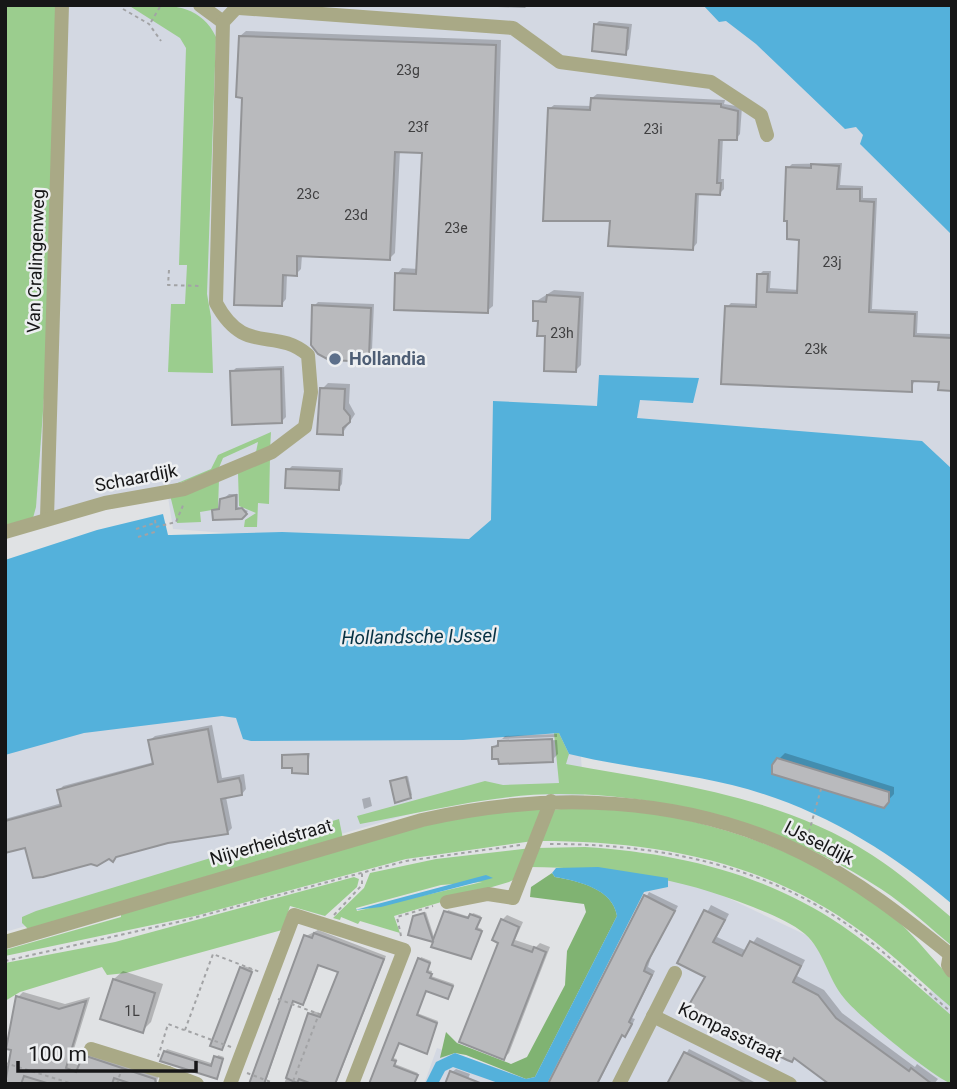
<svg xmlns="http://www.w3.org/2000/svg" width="957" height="1089" font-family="Roboto,sans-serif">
  <rect width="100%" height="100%" fill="#e0e2e4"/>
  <g fill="#d3d8e2">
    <path d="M5,5H751L952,205V491L499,528L471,551L173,529L168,497L163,496L5,533Z"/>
    <path d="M164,707L578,716L584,798L492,790L5,932V732Z"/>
    <path d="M648,870L692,881L806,935L896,1039L952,962V1084H424L437,1048L531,1079L598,917Z"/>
  </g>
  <g fill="#9bcd8e" fill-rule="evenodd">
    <path d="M5,5H57L45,384L36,507L33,518L5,529Z"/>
    <path d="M128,5C163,5 199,1 216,37L207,294L211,317L213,373L168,372L171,304H185L187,265H179L186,48L180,38Z"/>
    <path d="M271,432L270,450L255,457L258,442L223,458L218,470L168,487L211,469L218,455Z"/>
    <path d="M270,457L269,504L258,503L257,527H244L245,520L256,513L239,506L238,473Z"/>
    <path d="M219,479L218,509L200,512L201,522L177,523L170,495Z"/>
    <path d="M554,733H559L569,754L566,764C670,783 782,796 872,855C900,873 926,896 952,918V946C929,927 907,906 881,889C788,828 671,794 559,794C493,794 425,812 360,824L357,816L485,781L503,785L559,783Z"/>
    <path d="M579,807C607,810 636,810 664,815C743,831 826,862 889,913C912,932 931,958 952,979V1008C922,983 894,955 862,932C766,861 656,841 539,841L552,810Z"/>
    <path d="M517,809L541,810L533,841L406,859L195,916L5,956V950L121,917V911C251,874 383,826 517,809Z"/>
    <path d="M339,819L343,839L28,929L22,923V917L36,911Z"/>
    <path d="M585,847C677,853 764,873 841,925C881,952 916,985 952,1016V1084C934,1078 857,1015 844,998C828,979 824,951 805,934C791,922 770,914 753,907C676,876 611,868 529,867L537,848Z"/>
    <path d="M531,848L517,878L509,882L394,916L400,933L360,921L358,924L341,917L340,920L333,918L364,888L370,873L436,859ZM482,882L357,911L356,908L441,885Z"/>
    <path d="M354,877L359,879L357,887L325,916L290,906L282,930L126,973L107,975L102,967L20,992L5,1001V963L115,942Z"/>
  </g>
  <path fill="#80b372" d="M552,873L555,877C579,881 613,889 617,916L535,1077L526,1079L466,1055L455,1053L440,1058L446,1032L457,1043L511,1064L527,1057L565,985L567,951L586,912L584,904L530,897L531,887Z"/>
  <g fill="#54b1db">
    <path d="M703,5H952V235L860,144L863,135L856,127L845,129L756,44L726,21L719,22Z"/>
    <path d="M599,375L699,378L693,403L640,400L637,418L922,441L952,469V904C887,849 816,806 732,785C678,772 623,767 569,754L559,733L463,740L251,741L243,739L236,718L222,716L84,733L5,755V560L97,530L163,514L168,535H171L282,532L469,539L491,520L493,401L597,406Z"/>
    <path d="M598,867L668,878V887L644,892L547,1084H501L453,1067L445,1071L438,1084H425L436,1062L455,1053L526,1079L535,1077L617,916C613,889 578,881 555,877L552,873L556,868Z"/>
    <path d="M486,875L493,878L381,907L355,910Z"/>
  </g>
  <g fill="#0003">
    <path d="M448,5H528L525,8Z"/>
    <path d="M599,21L632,24L629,49L625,53L595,25Z"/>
    <path d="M246,31L501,40L493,306L487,311L397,274L402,268L418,269L424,152L400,150L395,253L390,258L302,255L301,269L296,274H287L286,299L281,305L244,96L240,36Z"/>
    <path d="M597,94L725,100L724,104L742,107L740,134L736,139L723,138L721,179H724V189L720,193L699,192L697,243L693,248L611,219L549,109L554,105L592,106V98Z"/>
    <path d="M842,163L840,185L863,186V198H877L872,309L918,311L917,333L952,334V389L941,380L915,379L911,391L727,307L731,303L758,304L759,275L763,271H771L770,288L799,290L801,238L788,168L792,164Z"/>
    <path d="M554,290L584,292L581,365L576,370L547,335L540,320L535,302Z"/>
    <path d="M318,302L374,304L372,350L368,354H354L349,359L314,306Z"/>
    <path d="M284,366L286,417L282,421L232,372L236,368Z"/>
    <path d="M328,383L350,384L349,403L355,414L342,434L322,389Z"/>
    <path d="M292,466L343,468L342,484L338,489L288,470Z"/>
    <path d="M229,494H238V507L248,511L241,518L214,510L221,508L222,500Z"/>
    <path d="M212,725L222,778L244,774L246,789L242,794L226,797L232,828L227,833L167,842L118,855L113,860L27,846L5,851V819L62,803L59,791L63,786L154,762L150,740L155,736Z"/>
    <path d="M557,734V737L502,739L499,743L557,740L558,754L552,760L494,747L505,736Z"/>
    <path d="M310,753L307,772L294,767L284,756Z"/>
    <path d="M785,753L894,787V794L883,806L779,759Z"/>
    <path d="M408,776L412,795L410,797L392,782Z"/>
    <path d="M370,797L372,806L364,809L362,799Z"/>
    <path d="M649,892L678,906L651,957L648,967L655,971L632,1018L635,1019L629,1031L623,1034L598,1084H550Z"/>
    <path d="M711,905L729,914L717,937L747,951L757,937L805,960L797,976L824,990L842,1013L915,1067L917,1064L938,1079L934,1084H832L707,976L680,962Z"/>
    <path d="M448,910L470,917L473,913L481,916L477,927L482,929L472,955L410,934L415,917L426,912L435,940Z"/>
    <path d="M507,915L523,922L515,940L536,947L540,943L550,947L509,1053L504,1058L501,942L502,920Z"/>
    <path d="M318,930L386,956L336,1084H284L310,1014L313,1011L323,1014L340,971L320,963L306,1000L303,1003L294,1000L265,1084H253L306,936Z"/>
    <path d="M421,957L431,961L427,970L432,971L431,976L454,984L448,997L427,989L417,1013L438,1021L428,1050L400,1041L393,1058L397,1059L395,1064L418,1073L413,1084H371Z"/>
    <path d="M244,966L253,969L222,1048L242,968Z"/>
    <path d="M123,971L163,984L151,1022L142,1031L114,979Z"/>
    <path d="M23,992L65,1004L90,997L70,1062L80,1066L90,1050L159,1074L156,1084H5L13,1049L18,997Z"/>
    <path d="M167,1049L214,1064L218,1055L224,1057L216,1077L165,1052Z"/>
    <path d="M689,1049L758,1084H669Z"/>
    <path d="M456,1069L470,1074L466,1084L452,1072Z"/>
  </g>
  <g fill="#b9babd" stroke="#939497" stroke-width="2">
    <path d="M594,24L628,28L626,55L592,51Z"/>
    <path d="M239,36L496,45L488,313L394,310L395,273L416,274L422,153L395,152L390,260L297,256V276L283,275L282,306L234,305L242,98L236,97Z"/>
    <path d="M591,98L721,104V107L738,111L737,140H719L717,183H721L720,195L696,194L693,250L608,246L610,221H543L548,108L590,110Z"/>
    <path d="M811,164L839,166L837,189H860V201L874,202L869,312L915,314L914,336L952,338V391L938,390L939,382L912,381V392L721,384L725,306L756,307L757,274H768L767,292L797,293L799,240L787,239V221H784L786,167L811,168Z"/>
    <path d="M547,295L580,297L576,372L544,371L545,336H537L538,321H533V301L546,302Z"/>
    <path d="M312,305L371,308L369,356L350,355V361L329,360L318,354L311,345Z"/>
    <path d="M281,369L282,423L232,425L230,371Z"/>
    <path d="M320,388L345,389L344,409L350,416V422L343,428V435L317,434Z"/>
    <path d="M286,469L340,471L339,490L285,488Z"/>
    <path d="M236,495V509L242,508L247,514L242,519L213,520L212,510L219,509L220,499Z"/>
    <path d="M208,729L218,782L239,778L241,784L242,795L221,799L228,834L168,843L116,857L113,862L109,859L97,866L91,864L43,877L33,878L25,848L5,853V821L61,806L57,790L153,764L148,740Z"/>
    <path d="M552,739L553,762L499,764L498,759H492V747L498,746V741Z"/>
    <path d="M308,754V774L292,773V768H282V755Z"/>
    <path d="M777,758L889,792V802L884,808L772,774V765Z"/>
    <path d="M406,777L411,798L395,803L390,781Z"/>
    <path d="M644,895L675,911L647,963L644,971L652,975L629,1022L632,1024L625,1037L622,1035L597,1084H548Z"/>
    <path d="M704,910L725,920L713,942L742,956L750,941L801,966L793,982L818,995L836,1018L909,1071L911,1068L932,1084H829L794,1058L792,1062L787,1060L686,1010L705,977L677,963Z"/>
    <path d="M444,911L468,918L470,914L481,918L476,929L482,931L471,959L431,947L433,942L408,935L413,916L424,913L433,940Z"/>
    <path d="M501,919L519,927L512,945L532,952L534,947L546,952L504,1060L459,1042L498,943L492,940Z"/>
    <path d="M314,933L384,959L335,1084H312L299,1079L297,1083L286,1078L308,1013L320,1017L338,972L318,965L303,1005L293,1001L264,1084H249L304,935L312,938Z"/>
    <path d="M418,958L430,963L427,972L432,974L430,978L453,986L448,999L426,991L417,1015L437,1023L427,1054L399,1043L392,1060L396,1061L394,1066L418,1075L414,1084H369Z"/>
    <path d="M240,967L252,972L222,1050L210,1046Z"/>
    <path d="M113,979L155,993L143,1033L100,1019Z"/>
    <path d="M16,996L59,1009L86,1001L66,1068L76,1072L83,1055L155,1079L156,1084H132L114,1078L112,1084H50L24,1076L21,1084H5L11,1050L6,1049Z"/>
    <path d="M164,1051L211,1066L214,1056L223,1059L217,1079L160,1061Z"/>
    <path d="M684,1052L728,1074L747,1084H667Z"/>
    <path d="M450,1071L480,1083V1084H445Z"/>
  </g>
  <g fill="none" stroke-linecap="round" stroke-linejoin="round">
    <g stroke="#a2a3a5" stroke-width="2" stroke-dasharray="3.5 3.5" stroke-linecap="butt">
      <path d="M123,9L149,24L161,41"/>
      <path d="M151,22L161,5"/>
      <path d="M169,270L168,285L202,286"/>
      <path d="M155,520L156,527"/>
      <path d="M156,527L176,522L184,503"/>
      <path d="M136,529L155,523"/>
      <path d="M138,537L158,531"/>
      <path d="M807,839L821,789"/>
      <path d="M550,844C662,844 772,866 863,936C894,960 922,987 952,1013"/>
      <path d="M334,915L362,885V872"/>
      <path d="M401,936L397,917L433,906"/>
      <path d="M5,961L182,921L406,861L520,845"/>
      <path d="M278,999L319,1014L292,1084"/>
      <path d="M231,1047L185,1030L213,954L260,972"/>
      <path d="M158,1057L168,1024L184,1030"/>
      <path d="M5,1063L73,1084"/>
      <path d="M247,1073L276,1084"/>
      <path d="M117,1084L121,1071"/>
    </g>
    <g stroke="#a9a986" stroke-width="14">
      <path d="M200,5L223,22"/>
      <path d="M239,8L513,28L560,62L711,82L761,115L767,135"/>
      <path d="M47,518L62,5"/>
      <path d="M5,532L105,503L184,489L272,452L305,427L311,392L308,355C274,326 245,357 216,303L223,22L239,5"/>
      <path d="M447,902L488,894L513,898L551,801"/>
      <path d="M5,942L422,820C548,791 684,795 802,853C857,880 905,918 952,956"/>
      <path d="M950,954L948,965L952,971"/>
      <path d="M653,1016L790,1084"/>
      <path d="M91,1049L168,1073"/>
      <path d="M165,1084L168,1073L197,1084"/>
      <path d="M230,1084L294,915L404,950L352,1084"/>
      <path d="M619,1084L675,973"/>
    </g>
  </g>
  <circle fill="#5c6f8a" stroke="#edeff1" stroke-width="2.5" cx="335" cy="359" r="7"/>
  <g text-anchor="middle" stroke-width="5" stroke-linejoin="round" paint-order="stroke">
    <g font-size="14" fill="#3f3f40">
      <text x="408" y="75">23g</text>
      <text x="418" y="132">23f</text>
      <text x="653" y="134">23i</text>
      <text x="308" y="199">23c</text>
      <text x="356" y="220">23d</text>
      <text x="456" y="233">23e</text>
      <text x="832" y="267">23j</text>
      <text x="562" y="338">23h</text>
      <text x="816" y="354">23k</text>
      <text x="132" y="1016">1L</text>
    </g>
    <g font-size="18" fill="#161617" stroke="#edeff1">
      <text transform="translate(36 261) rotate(-88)" y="6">Van Cralingenweg</text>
      <text transform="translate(136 478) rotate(-11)" y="6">Schaardijk</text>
      <text transform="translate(271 842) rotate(-16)" y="6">Nijverheidstraat</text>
      <text transform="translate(819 843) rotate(27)" y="6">IJsseldijk</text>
      <text transform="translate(730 1032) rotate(26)" y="6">Kompasstraat</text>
    </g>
    <g font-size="18" font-weight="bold" fill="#4e5e75" stroke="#edeff1" text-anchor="start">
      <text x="349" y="365">Hollandia</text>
    </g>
    <g font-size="19" font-style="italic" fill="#073244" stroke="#edeff1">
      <text transform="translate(419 636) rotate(-1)" y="7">Hollandsche IJssel</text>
    </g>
  </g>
  <rect width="957" height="1089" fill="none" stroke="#161617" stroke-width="14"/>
  <path d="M18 1061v10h178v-10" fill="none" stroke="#161617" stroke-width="3.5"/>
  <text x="28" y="1061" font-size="21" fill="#161617" stroke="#edeff1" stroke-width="5" paint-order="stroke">100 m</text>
</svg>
